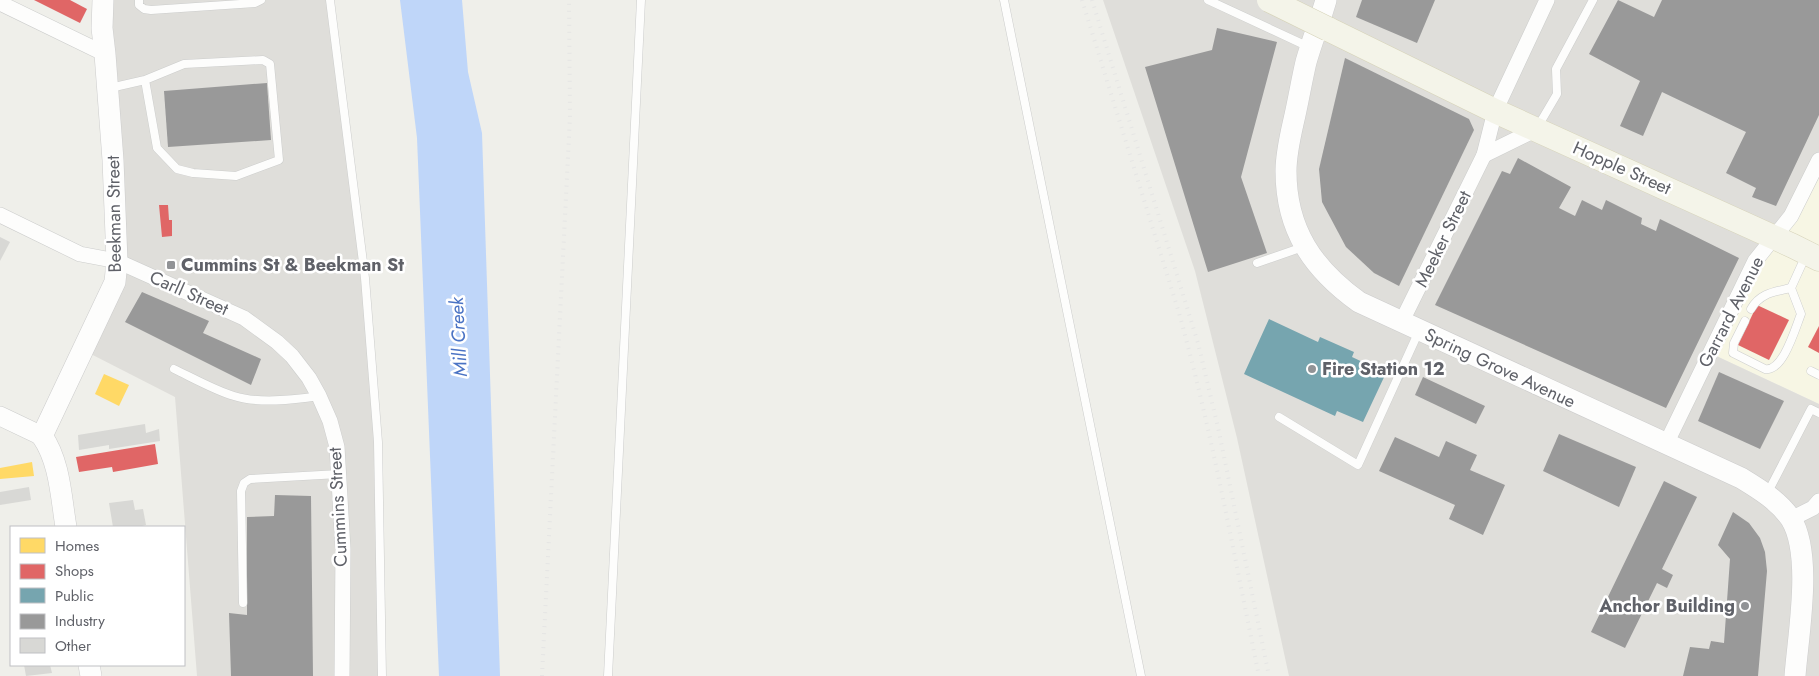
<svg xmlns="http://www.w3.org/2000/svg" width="1819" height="676" font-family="Jost,sans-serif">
  <rect width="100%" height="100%" fill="#efefea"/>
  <path fill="#f7f6e4" d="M1819,160V404L1710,353Z"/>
  <g fill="#dfdeda">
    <path d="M103,0H330L365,278L378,442L382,676H197L175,397L83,350L115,282Z"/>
    <path d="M1103,0H1819V160L1773,237L1710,353L1819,404V676H1289L1237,438L1195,271Z"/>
  </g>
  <path fill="#bfd6f9" d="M400,0H462L468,72L482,133L500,676H439L417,138Z"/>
  <g fill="#ffd966">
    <path d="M104,374L129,385L119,406L95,394Z"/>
    <path d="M32,462L34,476L0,479V468Z"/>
  </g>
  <g fill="#e06666">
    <path d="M34,0H70L87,9L80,23Z"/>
    <path d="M159,205H168L169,220H172V236L162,237Z"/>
    <path d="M1757,305L1789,320L1769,360L1738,345Z"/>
    <path d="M1819,326V353L1808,347Z"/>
    <path d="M155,444L158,464L113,472L112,467L79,472L76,457Z"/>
  </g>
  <path fill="#76a5af" d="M1269,319L1318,342L1320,337L1354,352L1352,357L1386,373L1363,422L1337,411L1335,416L1244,374Z"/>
  <g fill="#999">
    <path d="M1362,0H1435L1417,43L1356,17Z"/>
    <path d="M1618,0L1654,17L1662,0H1819V115L1776,206L1752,197L1756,188L1726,173L1746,132L1662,92L1643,136L1620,126L1640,81L1589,54Z"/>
    <path d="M1217,28L1277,42L1241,177L1267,253L1208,272L1145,67L1212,50Z"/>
    <path d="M1345,58L1469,119L1474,130L1399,286L1374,273L1346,247L1322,202L1319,169Z"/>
    <path d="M267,83L271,140L168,147L164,91Z"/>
    <path d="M1518,158L1571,187L1559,208L1575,216L1582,200L1602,210L1606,200L1642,218L1641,224L1656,231L1660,219L1739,258L1666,408L1435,305L1502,171L1510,174Z"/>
    <path d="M142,292L209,321L203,333L261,359L251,385L125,322Z"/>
    <path d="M1719,372L1784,401L1760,449L1698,421Z"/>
    <path d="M1423,377L1485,406L1476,424L1415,395Z"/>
    <path d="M1559,434L1636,467L1619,507L1543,471Z"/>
    <path d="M1395,437L1439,457L1446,441L1477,455L1470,470L1505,485L1483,535L1449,519L1455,505L1379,471Z"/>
    <path d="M1664,481L1697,497L1662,569L1673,575L1667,588L1657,583L1625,648L1591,632Z"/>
    <path d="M275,495L311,496L313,676H231L229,613L247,615V517L274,516Z"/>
    <path d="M1733,512L1749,523L1760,538L1765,552L1767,571L1758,676H1683L1690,647L1709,649L1711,641L1724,643L1730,559L1718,545Z"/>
  </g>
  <g fill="#d8d8d5">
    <path d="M0,237L10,242L0,261Z"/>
    <path d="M145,424L146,433L159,429L160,441L109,449V445L79,450L78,435Z"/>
    <path d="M29,487L31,500L0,505V492Z"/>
    <path d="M133,500L135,510L143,509L146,525L138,527H113L109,503Z"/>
    <path d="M24,665H50L52,673L26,676Z"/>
  </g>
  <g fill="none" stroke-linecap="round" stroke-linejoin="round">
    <defs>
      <g id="service">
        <path d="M139,0V5L144,9L151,10L255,3L261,0"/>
        <path d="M330,0L365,278L378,442L382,676"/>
        <path d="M1004,0L1141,676"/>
        <path d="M1208,0L1309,47"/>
        <path d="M110,88L145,80L184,64L263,60L270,64L279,160L236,176L193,173L177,169L157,148L145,80"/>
        <path d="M1537,128L1557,94L1556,69L1593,0"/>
        <path d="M1257,263L1303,247"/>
        <path d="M1751,309C1760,293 1774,292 1791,288"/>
        <path d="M1745,321L1734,343L1733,353L1765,369C1783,372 1795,329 1801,314L1791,288L1806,255"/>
        <path d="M174,369C191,377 216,391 234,396C259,404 293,400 319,396"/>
        <path d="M1811,371L1819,375"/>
        <path d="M1279,417L1358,465L1419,331"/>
        <path d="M1767,494L1811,409L1819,413"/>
        <path d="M243,603L241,491L244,483L250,479L339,474"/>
        <path d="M608,676L641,0"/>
      </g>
      <g id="minor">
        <path d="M0,3L105,54"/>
        <path d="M1484,155L1537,129"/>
        <path d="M0,215L80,254L117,261L244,318L277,342L292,356L309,378L319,396L330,421L337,447L343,549L342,676"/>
        <path d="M1401,323L1484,155L1495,111L1547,0"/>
        <path d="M1666,444L1755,261L1791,216L1819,160"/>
        <path d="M1791,519L1813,508L1819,501"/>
      </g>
      <path id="tertiary" d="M0,416L42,436"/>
      <g id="secondary">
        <path d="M1326,0C1320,21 1312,41 1306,62C1302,79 1299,97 1295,115C1291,133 1286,152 1286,171C1286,230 1313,269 1359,302L1741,478C1759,489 1779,501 1791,519C1813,555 1798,635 1795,676"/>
        <path d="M66,527C61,497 60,462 42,436L115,282L117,261L113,160L105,54L102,28L103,0"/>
        <path d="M89,665L91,676"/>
      </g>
      <path id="primary" d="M1328,29L1495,111L1793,246L1819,259"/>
    </defs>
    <use href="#service" stroke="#cccdcc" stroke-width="9"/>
    <use href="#minor" stroke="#cccdcc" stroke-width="16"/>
    <use href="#tertiary" stroke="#cccdcc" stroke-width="20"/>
    <use href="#secondary" stroke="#ccc" stroke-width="22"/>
    <use href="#primary" stroke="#d6d3b8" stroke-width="25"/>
    <use href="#service" stroke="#fdfdfc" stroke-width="8"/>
    <use href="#minor" stroke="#fdfdfc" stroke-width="15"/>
    <use href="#tertiary" stroke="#fdfdfc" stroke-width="19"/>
    <use href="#secondary" stroke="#fdfdfc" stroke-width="21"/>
    <use href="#primary" stroke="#f4f4e9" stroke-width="24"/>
    <g stroke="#e5e5e4" stroke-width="4" stroke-dasharray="1 6" stroke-linecap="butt">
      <path d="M1082,0L1179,313C1212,432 1234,555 1259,676"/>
      <path d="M1092,0L1198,343L1219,432L1269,676"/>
      <path d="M542,676L570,117L569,0"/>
    </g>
    <defs>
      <path id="primary-bridge" d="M1269,0L1328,29"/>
    </defs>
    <use href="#primary-bridge" stroke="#d6d3b8" stroke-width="25" stroke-linecap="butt"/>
    <use href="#primary-bridge" stroke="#f4f4e9" stroke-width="24"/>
  </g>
  <g fill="#919396" stroke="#fff" stroke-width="2">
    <rect x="166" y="260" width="10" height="10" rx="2.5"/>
    <circle cx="1312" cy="369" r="5"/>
    <circle cx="1745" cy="606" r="5"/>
  </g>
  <g text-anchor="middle" stroke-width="5" stroke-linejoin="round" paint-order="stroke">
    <g font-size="18" fill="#5f6168" stroke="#fff">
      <text transform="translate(1622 168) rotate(24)" y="6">Hopple Street</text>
      <text transform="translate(114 214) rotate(-91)" y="6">Beekman Street</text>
      <text transform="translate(1443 239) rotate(-64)" y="6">Meeker Street</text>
      <text transform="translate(189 293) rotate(24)" y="6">Carll Street</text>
      <text transform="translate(1731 312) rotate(-63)" y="6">Garrard Avenue</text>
      <text transform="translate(1500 368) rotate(25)" y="6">Spring Grove Avenue</text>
      <text transform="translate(338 507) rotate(-93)" y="6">Cummins Street</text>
    </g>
    <g font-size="18" font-weight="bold" fill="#5f6168" stroke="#fff" text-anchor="start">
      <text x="181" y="271">Cummins St &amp; Beekman St</text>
      <text x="1322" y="375">Fire Station 12</text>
      <text x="1735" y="612" text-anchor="end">Anchor Building</text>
    </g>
    <g font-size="19" font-style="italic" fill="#4a73c4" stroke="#fff">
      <text transform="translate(458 337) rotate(-93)" y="7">Mill Creek</text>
    </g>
  </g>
  <rect x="10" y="526" width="175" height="140" fill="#ffffff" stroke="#bfc0c3"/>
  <rect x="20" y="538" width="25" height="15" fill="#ffd966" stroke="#bfc0c3"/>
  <text x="55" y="551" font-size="15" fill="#5f6168">Homes</text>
  <rect x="20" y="564" width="25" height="15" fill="#e06666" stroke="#bfc0c3"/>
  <text x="55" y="576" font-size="15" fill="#5f6168">Shops</text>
  <rect x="20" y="588" width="25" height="15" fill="#76a5af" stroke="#bfc0c3"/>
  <text x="55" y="601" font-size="15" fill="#5f6168">Public</text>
  <rect x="20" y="614" width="25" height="15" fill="#999999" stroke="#bfc0c3"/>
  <text x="55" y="626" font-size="15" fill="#5f6168">Industry</text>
  <rect x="20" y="638" width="25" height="15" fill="#d8d8d5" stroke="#bfc0c3"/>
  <text x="55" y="651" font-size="15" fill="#5f6168">Other</text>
</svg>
